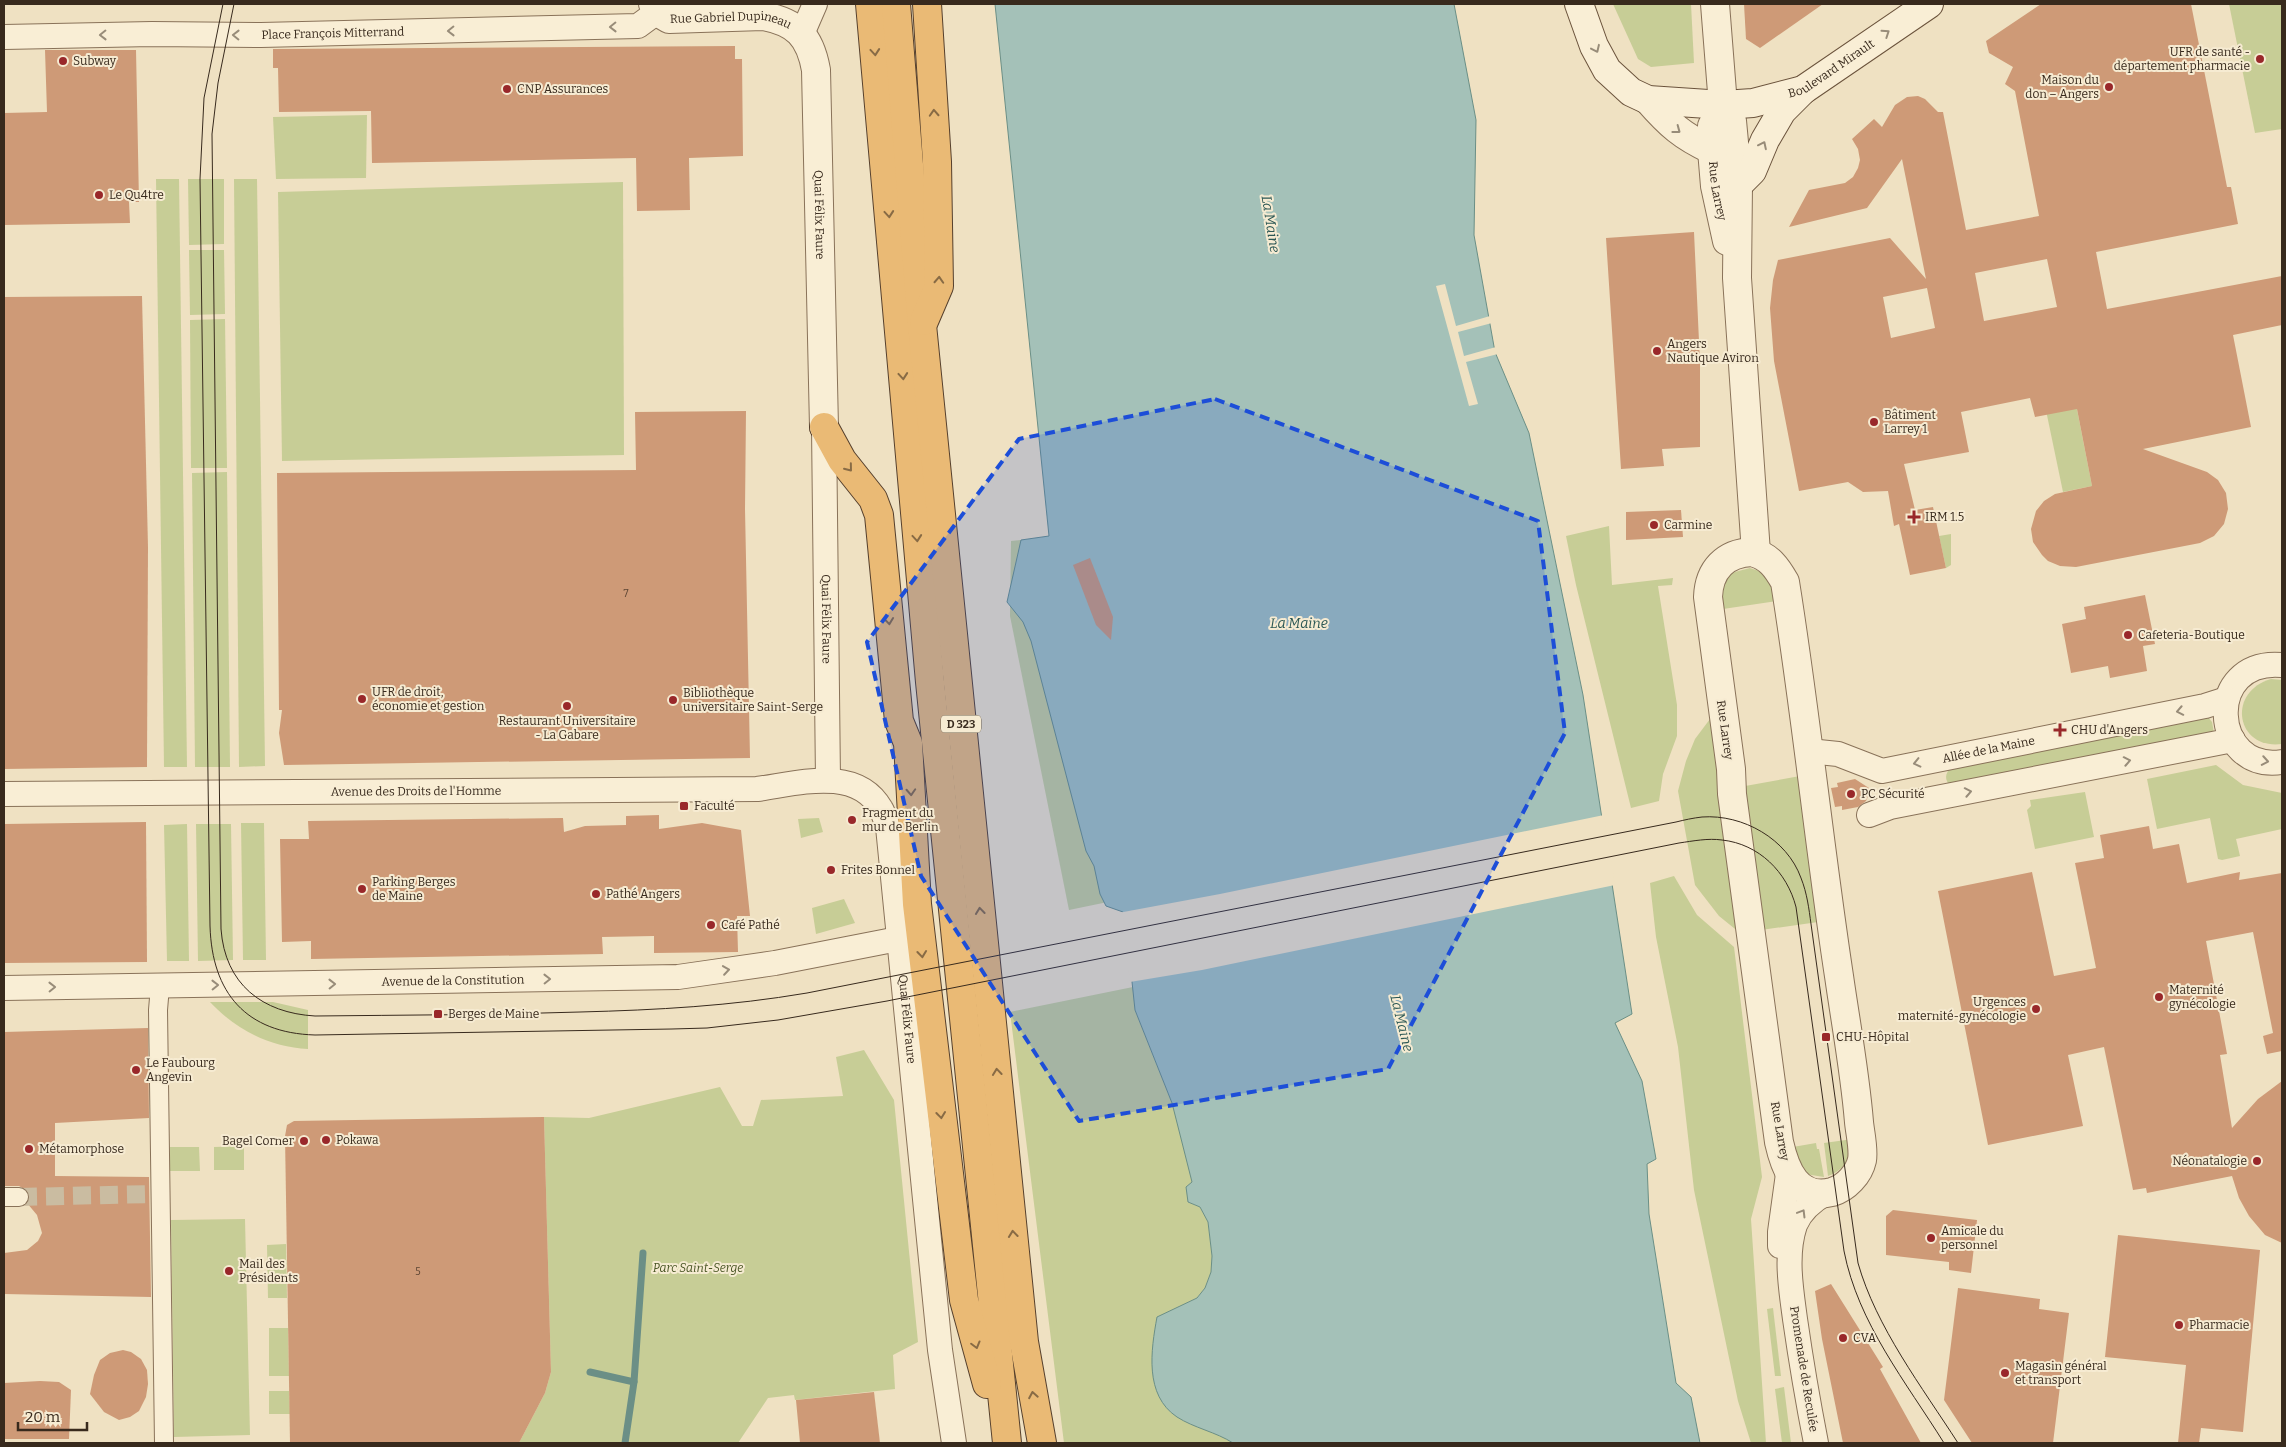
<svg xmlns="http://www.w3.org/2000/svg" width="2286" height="1447" font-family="Bitter,serif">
  <rect width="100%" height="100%" fill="#efe1c2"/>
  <g fill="#c7cd96">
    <path d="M1613,4H1691L1694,63L1651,67L1638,59Z"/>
    <path d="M2229,4H2282V129L2255,133Z"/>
    <path d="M367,115L366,178L276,179L273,117Z"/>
    <path d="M156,179H179L187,767H164Z"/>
    <path d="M188,179H224V244L189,245Z"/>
    <path d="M234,179H257L265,766L239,767Z"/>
    <path d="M623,182L624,455L282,461L278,192Z"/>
    <path d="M189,250H224L225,314L190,315Z"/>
    <path d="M225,319L227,468H191L190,320Z"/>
    <path d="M2073,389L2092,486L2063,492L2043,396Z"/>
    <path d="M227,472L230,767H195L192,473Z"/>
    <path d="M1609,526L1612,585L1673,578L1672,585L1658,586L1677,705V736L1663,774L1659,801L1631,808L1576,585L1566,536Z"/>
    <path d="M1951,534V565L1946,568L1939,536Z"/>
    <path d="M1040,538L1161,891L1069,910L1010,616L1011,541Z"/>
    <path d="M1750,568L1762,572L1770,577L1777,601L1723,609L1718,588L1731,573Z"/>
    <path d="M2271,679L2282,680V744C2236,750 2226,692 2271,679Z"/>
    <path d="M1713,715L1723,790L1800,776L1825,921L1740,933L1719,916L1695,885L1678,791L1686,761L1695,739Z"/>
    <path d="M2208,717L2212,722L2214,733L1950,786C1944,779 1945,773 1952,766Z"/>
    <path d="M2216,765L2243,785L2282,793V829L2236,839L2240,856L2222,860L2218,859L2210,818L2157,829L2147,779Z"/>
    <path d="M2085,792L2094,837L2035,849L2027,810L2031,806L2030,800Z"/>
    <path d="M819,818L823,832L801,838L798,819Z"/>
    <path d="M241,823H264L266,960H243Z"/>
    <path d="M187,824L189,961H167L164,825Z"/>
    <path d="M196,824H231L233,960L198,961Z"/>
    <path d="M1674,876L1697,915L1734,947L1762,1177L1751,1219L1766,1443H1751L1738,1401L1694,1190L1678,1047L1656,937L1650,883Z"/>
    <path d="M844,899L855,923L816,934L812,908Z"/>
    <path d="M1133,987L1135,1010L1172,1103L1182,1139L1192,1182L1188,1202L1200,1207L1208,1222L1212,1256L1211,1272L1205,1288L1197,1298L1163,1315L1233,1443H1064L1010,1012Z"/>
    <path d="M210,1002H273L308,1010V1049C270,1047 236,1030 210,1002Z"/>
    <path d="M864,1050L894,1100L918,1342L893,1355L895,1389L795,1400L794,1395L768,1398L738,1443H519L545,1393L551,1372L544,1117L589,1118L720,1087L742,1126H753L761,1100L843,1096L836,1057Z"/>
    <path d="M1853,1139C1849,1157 1847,1169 1828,1176L1824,1143Z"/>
    <path d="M1816,1143L1817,1149H1819L1824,1177L1805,1174L1787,1148Z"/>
    <path d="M244,1146V1170H214V1147Z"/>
    <path d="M170,1147H199L200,1171H170Z"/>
    <path d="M245,1219L250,1435L174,1437L171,1220Z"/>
    <path d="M286,1244L287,1298H268L267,1245Z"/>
    <path d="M1773,1308L1781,1376H1775L1767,1309Z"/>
    <path d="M269,1328H288L289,1376H269Z"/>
    <path d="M1784,1387L1791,1443H1782L1775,1389Z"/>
    <path d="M269,1391H289L290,1414H269Z"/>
  </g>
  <path fill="#a4c1b8" stroke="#6b8f86" d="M995,4H1454L1476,120L1474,235L1495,352L1529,433L1583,695L1632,1014L1615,1023L1642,1081L1656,1159L1647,1164L1649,1214L1676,1383L1691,1397L1700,1443H1233C1216,1432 1194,1428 1177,1417C1144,1395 1151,1350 1157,1317L1197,1298L1205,1288L1211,1272L1212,1256L1208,1222L1200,1207L1188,1202L1186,1187L1192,1182L1172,1103L1135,1010L1125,916L1123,912L1106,906L1100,894L1094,866L1086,851L1031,641L1023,622L1007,602L1021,540L1049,536Z"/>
  <g fill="#efe1c2">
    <path d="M1445,284L1456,326L1490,316L1492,323L1458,332L1464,356L1496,347L1498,354L1466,362L1478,404L1469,406L1436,286Z"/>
    <path d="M1604,815L1615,885L1202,970L1130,982L1123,917L1118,913L1220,894Z"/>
  </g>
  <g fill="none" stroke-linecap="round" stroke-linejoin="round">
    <g stroke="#6b8f86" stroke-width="7">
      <path d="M590,1372L634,1382"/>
      <path d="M625,1443L634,1382L643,1253"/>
    </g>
  </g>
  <g fill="#ce9a77" fill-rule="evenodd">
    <path d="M1744,4H1823L1760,48L1746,39Z"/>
    <path d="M2041,4H2191L2227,187H2231L2238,224L2096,252L2107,309L2282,276V325L2233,335L2251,427L2143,449L2207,472L2218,480L2226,493L2228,509L2224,524L2214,536L2200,543L2076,567L2060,566L2048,561L2042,555L2033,542L2031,529L2036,511L2044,501L2055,494L2092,486L2077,409L2035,417L2030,398L1961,412L1969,452L1904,464L1915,510L1933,507L1946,568L1910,575L1899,524L1894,526L1888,491L1863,492L1848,482L1799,491L1774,361L1770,308L1773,280L1778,260L1890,238L1926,279L1902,159L1867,208L1789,227L1809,190L1845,183L1853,177L1858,168L1860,160L1858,149L1852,139L1874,119L1882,127L1895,105L1907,97L1918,96L1925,99L1938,112H1943L1966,230L2039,216L2015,91L2005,84L2013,67L1989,53L1986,41ZM2047,259L2057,307L1984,321L1975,273ZM1927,288L1935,328L1891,338L1883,297Z"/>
    <path d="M735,46V59H742L743,156L689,158L690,210L637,211L636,158L372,163L371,111L279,112L278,68H273V49Z"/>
    <path d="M45,50H136L139,202H129L130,223L4,225V113L47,112Z"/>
    <path d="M1694,232L1700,363V447L1662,449L1664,466L1621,469L1606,238Z"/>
    <path d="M142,296L148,547L147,767L4,769V297Z"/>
    <path d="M746,411L745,509L750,758L284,765L279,733L282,710H279L277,473L636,470L635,412Z"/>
    <path d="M1681,510L1683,537L1626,540V512Z"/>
    <path d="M1090,558L1113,617L1111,640L1096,625L1073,565Z"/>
    <path d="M2145,595L2155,644L2143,646L2147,671L2110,678L2108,666L2071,673L2062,624L2086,619L2084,607Z"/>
    <path d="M1855,779L1869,788L1870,792L1866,801L1858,807L1842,810V806L1835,807L1831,788L1838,787L1837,783Z"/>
    <path d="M659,815V829L702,823L741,830L750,916H737L738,952L654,953V936L602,937L603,954L311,959V941L282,942L280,839H309L308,821L563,818L564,832L585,826L626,825V816Z"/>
    <path d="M146,822L147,962L4,963V824Z"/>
    <path d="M2149,826L2153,849L2179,844L2187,883L2240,872L2239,880L2282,873V1051L2267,1054L2263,1036L2273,1033L2253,932L2206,941L2227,1054L2220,1055L2232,1128L2258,1099L2282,1081V1243L2265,1235L2249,1216L2239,1198L2232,1176L2147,1193L2146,1188L2133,1190L2104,1047L2068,1055L2083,1126L1988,1145L1938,891L2032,872L2054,976L2096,968L2075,863L2104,858L2100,835Z"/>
    <path d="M148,1028L149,1118L55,1123V1176L149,1177L151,1297L4,1294V1253L27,1250L38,1241L42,1233L37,1215L27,1203L30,1197L28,1191L19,1186H4V1032Z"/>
    <path d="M544,1117L551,1372L545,1393L519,1443H290L285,1136L287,1125L294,1121Z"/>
    <path d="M1893,1210L1977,1220L1971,1273L1949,1270V1262L1886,1255V1216Z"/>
    <path d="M2118,1235L2260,1250L2243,1432L2201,1428L2199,1443H2178L2186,1365L2105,1357Z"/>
    <path d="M1831,1284L1883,1367L1880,1369L1921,1443H1843L1822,1339L1815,1291Z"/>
    <path d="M1958,1288L2040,1299L2039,1309L2069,1313L2053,1443H1972L1944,1400Z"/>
    <path d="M123,1350L131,1352L141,1359L147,1370L148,1384L146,1397L139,1411L130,1417L119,1420L104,1412L90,1394L94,1375L100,1360L110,1353Z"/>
    <path d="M40,1381L59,1382L71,1390L69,1439H4V1383Z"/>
    <path d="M874,1392L880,1443H800L796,1400Z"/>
  </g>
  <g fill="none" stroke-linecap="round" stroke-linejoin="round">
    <path stroke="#cabca1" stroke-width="18" stroke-dasharray="18 9" stroke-linecap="butt" d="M19,1197L151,1194"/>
    <defs>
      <g id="pedestrian">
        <path d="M160,986L158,1010L164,1443"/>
        <path d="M4,1197H19"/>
      </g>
      <g id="minor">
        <path d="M802,34L815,4"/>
        <path id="s1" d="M4,37L152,34L261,35L638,26L657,12"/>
        <path id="s2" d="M824,427L828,780"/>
        <path d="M2282,665C2203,658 2211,773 2282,762"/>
        <path id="s3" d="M1809,751L1838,754L1882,771L2205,706L2227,699"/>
        <path id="s4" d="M4,794L757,789C796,784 856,765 881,809C884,814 886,822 888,827L940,1350L954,1443"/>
        <path d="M1869,815L1890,807L2233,740"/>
        <path id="s5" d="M4,988L678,977L775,963L898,939"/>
        <path d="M1780,1246V1232L1788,1174"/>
        <path d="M1816,1443C1808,1402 1801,1361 1795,1319C1791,1289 1785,1255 1795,1225C1801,1210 1812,1201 1826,1193"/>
      </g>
      <g id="tertiary">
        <path id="s6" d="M653,4L657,12L669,19L763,16C796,22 810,36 816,70L824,427"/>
        <path d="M1715,4L1723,105L1732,121L1738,185L1737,278L1756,553"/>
        <path d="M1648,100C1670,125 1682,136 1712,150"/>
        <path id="s7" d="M1723,105L1712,126V150L1715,186L1727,241"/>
        <path d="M1752,552C1769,556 1777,568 1785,582C1806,713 1819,845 1839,976C1846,1025 1855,1073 1859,1122C1860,1133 1864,1149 1862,1160C1859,1174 1846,1188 1832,1192C1797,1201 1785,1169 1779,1142L1732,794L1731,769L1708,597C1709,570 1725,553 1752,552Z"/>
      </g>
      <g id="secondary">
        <path id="s8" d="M1579,4L1594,46L1607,70L1631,92L1648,100L1723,105L1753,103L1803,90L1929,4"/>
        <path d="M1738,185L1752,171L1765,140L1782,111L1803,90"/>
      </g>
      <g id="trunk">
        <path d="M870,4L930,682L1007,1443"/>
        <path d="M896,4L922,325L1024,1342L1042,1443"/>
        <path d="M924,321L939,286L937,162L927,4"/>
        <path d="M824,427L842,460L873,499L879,515L899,721L908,743L917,904L964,1300L987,1384"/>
      </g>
    </defs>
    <use href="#pedestrian" stroke="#897259" stroke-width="20"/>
    <use href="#minor" stroke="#897259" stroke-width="26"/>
    <use href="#tertiary" stroke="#897259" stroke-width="30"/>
    <use href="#secondary" stroke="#6b533c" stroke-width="30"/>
    <use href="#trunk" stroke="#56402d" stroke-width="30"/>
    <use href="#pedestrian" stroke="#f9eed5" stroke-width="18"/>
    <use href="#minor" stroke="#f9eed5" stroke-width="24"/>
    <use href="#tertiary" stroke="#f9eed5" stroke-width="28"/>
    <use href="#secondary" stroke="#f9eed5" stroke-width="28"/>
    <use href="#trunk" stroke="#eaba75" stroke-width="28"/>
    <g stroke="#382a1d" stroke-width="1">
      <path d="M223,4L204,98L200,179L210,926C212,993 246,1033 315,1035L672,1029L707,1028L778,1020L887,1001L1679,843C1693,841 1708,838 1722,840C1759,844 1787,872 1796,907L1844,1251C1858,1323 1906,1382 1944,1443"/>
      <path d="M234,4L218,83L212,134L221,929C225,984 262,1013 315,1016C403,1015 492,1015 580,1012C657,1010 731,1006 807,993L1676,822C1684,820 1693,818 1702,817C1743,814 1787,839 1801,878C1807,893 1809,909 1811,924L1858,1263C1876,1327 1922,1387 1958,1443"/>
    </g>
  </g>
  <defs><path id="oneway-chevron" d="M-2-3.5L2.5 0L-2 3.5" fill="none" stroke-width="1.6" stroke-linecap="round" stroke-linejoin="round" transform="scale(1.25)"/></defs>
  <g stroke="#988c79">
    <use href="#oneway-chevron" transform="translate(613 27) rotate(179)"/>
    <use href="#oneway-chevron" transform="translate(451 31) rotate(179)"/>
    <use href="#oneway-chevron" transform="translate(1886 33) rotate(-34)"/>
    <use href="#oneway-chevron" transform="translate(103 35) rotate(179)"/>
    <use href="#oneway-chevron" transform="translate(236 35) rotate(-179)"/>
    <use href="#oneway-chevron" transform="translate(1596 49) rotate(65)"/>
    <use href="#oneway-chevron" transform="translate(1677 130) rotate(37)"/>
    <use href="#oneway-chevron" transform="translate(1763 145) rotate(-64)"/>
    <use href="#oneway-chevron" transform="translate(2180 711) rotate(169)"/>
    <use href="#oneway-chevron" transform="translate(2127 761) rotate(-11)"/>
    <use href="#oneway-chevron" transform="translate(2265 761) rotate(10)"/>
    <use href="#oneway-chevron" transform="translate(1917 763) rotate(167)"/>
    <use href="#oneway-chevron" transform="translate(1968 792) rotate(-11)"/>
    <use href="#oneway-chevron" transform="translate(726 970) rotate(-8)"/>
    <use href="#oneway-chevron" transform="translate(547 979) rotate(-1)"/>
    <use href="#oneway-chevron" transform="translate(332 984) rotate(-1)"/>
    <use href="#oneway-chevron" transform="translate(215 985) rotate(-1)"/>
    <use href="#oneway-chevron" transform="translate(52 987) rotate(-1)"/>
    <use href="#oneway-chevron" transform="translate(1802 1213) rotate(-59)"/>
  </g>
  <g stroke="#886b45">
    <use href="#oneway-chevron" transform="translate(875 52) rotate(85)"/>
    <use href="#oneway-chevron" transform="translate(934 113) rotate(-93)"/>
    <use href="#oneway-chevron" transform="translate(889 214) rotate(85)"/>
    <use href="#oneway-chevron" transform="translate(939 280) rotate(-87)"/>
    <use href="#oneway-chevron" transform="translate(903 376) rotate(85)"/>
    <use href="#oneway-chevron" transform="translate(849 468) rotate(51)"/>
    <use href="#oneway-chevron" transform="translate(917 538) rotate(85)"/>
    <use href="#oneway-chevron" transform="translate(889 621) rotate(84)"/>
    <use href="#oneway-chevron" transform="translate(911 792) rotate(87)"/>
    <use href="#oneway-chevron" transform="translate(980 911) rotate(-96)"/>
    <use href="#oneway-chevron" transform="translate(922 954) rotate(84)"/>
    <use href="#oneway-chevron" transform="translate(997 1072) rotate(-96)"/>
    <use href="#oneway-chevron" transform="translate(941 1115) rotate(83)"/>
    <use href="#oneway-chevron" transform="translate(1013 1234) rotate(-96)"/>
    <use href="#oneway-chevron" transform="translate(976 1345) rotate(75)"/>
    <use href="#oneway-chevron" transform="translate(1033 1395) rotate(-100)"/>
  </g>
  <path fill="#1d4ed8" fill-opacity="0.2" stroke="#1d4ed8" stroke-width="4" stroke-dasharray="10 6" stroke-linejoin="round" d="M1215,399L1538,521L1565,733L1388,1069L1079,1121L921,876L867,642L1019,439Z"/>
  <g fill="#99282a" stroke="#f6ebd2" stroke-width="2">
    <circle cx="2260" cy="59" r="5"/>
    <circle cx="63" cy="61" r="5"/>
    <circle cx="2109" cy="87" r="5"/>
    <circle cx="507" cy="89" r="5"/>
    <circle cx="99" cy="195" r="5"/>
    <circle cx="1657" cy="351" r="5"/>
    <circle cx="1874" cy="422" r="5"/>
    <path d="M1911.5 509.5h5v5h5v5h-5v5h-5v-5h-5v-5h5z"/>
    <circle cx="1654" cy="525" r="5"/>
    <circle cx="2128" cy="635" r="5"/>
    <circle cx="362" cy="699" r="5"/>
    <circle cx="673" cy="700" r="5"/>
    <circle cx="567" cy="706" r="5"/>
    <path d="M2057.5 722.5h5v5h5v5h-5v5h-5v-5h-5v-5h5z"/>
    <circle cx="1851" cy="794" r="5"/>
    <rect x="679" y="801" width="10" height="10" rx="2.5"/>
    <circle cx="852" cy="820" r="5"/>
    <circle cx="831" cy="870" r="5"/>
    <circle cx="362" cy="889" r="5"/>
    <circle cx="596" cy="894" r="5"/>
    <circle cx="711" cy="925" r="5"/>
    <circle cx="2159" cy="997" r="5"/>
    <circle cx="2036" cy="1009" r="5"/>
    <rect x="433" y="1009" width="10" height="10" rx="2.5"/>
    <rect x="1821" y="1032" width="10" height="10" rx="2.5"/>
    <circle cx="136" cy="1070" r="5"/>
    <circle cx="326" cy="1140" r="5"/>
    <circle cx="304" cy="1141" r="5"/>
    <circle cx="29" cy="1149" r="5"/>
    <circle cx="2257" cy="1161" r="5"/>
    <circle cx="1931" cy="1238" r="5"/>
    <circle cx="229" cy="1271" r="5"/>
    <circle cx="2179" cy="1325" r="5"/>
    <circle cx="1843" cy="1338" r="5"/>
    <circle cx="2005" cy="1373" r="5"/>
  </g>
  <g text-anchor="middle" stroke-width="4" stroke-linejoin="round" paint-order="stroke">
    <g font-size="10" fill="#5e4634">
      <text x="626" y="597">7</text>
      <text x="418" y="1275">5</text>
    </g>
    <rect fill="#f6ebd2" stroke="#716453" stroke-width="1" x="941" y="715.5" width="40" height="17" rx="4"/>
    <g font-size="11" font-weight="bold" fill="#382a1d">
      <text x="961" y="728">D 323</text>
    </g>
    <g font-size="12" fill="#382a1d" stroke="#f6ebd2">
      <text dy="4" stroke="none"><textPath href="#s6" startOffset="85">Rue Gabriel Dupineau</textPath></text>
      <text dy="4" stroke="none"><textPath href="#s1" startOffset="329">Place François Mitterrand</textPath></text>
      <text dy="4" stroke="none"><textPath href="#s8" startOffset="315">Boulevard Mirault</textPath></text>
      <text dy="4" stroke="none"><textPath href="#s7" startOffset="89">Rue Larrey</textPath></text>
      <text dy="4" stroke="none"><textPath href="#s6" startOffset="344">Quai Félix Faure</textPath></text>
      <text dy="4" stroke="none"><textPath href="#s2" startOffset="192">Quai Félix Faure</textPath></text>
      <text transform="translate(1725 730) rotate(82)" y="4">Rue Larrey</text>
      <text dy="4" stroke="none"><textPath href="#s3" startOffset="185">Allée de la Maine</textPath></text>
      <text dy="4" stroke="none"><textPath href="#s4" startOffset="412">Avenue des Droits de l'Homme</textPath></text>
      <text dy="4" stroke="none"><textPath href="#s5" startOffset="449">Avenue de la Constitution</textPath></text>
      <text dy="4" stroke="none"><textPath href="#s4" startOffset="1100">Quai Félix Faure</textPath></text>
      <text transform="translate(1780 1131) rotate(80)" y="4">Rue Larrey</text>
      <text transform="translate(1804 1369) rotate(81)" y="4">Promenade de Reculée</text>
    </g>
    <g font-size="12" fill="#382a1d" stroke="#f6ebd2" text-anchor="start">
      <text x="2250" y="56" text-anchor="end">UFR de santé -<tspan x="2250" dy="14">département pharmacie</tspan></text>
      <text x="73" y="65">Subway</text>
      <text x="2099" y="84" text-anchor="end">Maison du<tspan x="2099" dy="14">don – Angers</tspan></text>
      <text x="517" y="93">CNP Assurances</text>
      <text x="109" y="199">Le Qu4tre</text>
      <text x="1667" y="348">Angers<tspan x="1667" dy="14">Nautique Aviron</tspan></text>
      <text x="1884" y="419">Bâtiment<tspan x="1884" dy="14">Larrey 1</tspan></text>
      <text x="1925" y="521">IRM 1.5</text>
      <text x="1664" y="529">Carmine</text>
      <text x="2138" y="639">Cafeteria-Boutique</text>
      <text x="372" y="696">UFR de droit,<tspan x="372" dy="14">économie et gestion</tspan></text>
      <text x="683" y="697">Bibliothèque<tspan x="683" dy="14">universitaire Saint-Serge</tspan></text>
      <text x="567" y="725" text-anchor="middle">Restaurant Universitaire<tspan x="567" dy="14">- La Gabare</tspan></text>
      <text x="2071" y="734">CHU d'Angers</text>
      <text x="1861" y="798">PC Sécurité</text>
      <text x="694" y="810">Faculté</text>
      <text x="862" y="817">Fragment du<tspan x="862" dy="14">mur de Berlin</tspan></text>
      <text x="841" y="874">Frites Bonnel</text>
      <text x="372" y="886">Parking Berges<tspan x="372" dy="14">de Maine</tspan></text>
      <text x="606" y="898">Pathé Angers</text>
      <text x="721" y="929">Café Pathé</text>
      <text x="2169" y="994">Maternité<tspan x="2169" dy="14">gynécologie</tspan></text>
      <text x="2026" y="1006" text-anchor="end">Urgences<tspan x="2026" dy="14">maternité-gynécologie</tspan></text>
      <text x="448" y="1018">Berges de Maine</text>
      <text x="1836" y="1041">CHU-Hôpital</text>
      <text x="146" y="1067">Le Faubourg<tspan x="146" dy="14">Angevin</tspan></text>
      <text x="336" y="1144">Pokawa</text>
      <text x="294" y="1145" text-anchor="end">Bagel Corner</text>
      <text x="39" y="1153">Métamorphose</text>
      <text x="2247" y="1165" text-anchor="end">Néonatalogie</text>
      <text x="1941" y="1235">Amicale du<tspan x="1941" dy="14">personnel</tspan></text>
      <text x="239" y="1268">Mail des<tspan x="239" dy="14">Présidents</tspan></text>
      <text x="2189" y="1329">Pharmacie</text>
      <text x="1853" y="1342">CVA</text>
      <text x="2015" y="1370">Magasin général<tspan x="2015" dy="14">et transport</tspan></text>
    </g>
    <g font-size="12" font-style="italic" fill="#495524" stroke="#f6ebd2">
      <text x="698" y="1272">Parc Saint-Serge</text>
    </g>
    <g font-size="14" font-style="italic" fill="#2c5855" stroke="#f6ebd2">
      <text transform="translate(1271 224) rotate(81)" y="5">La Maine</text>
      <text x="1299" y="628">La Maine</text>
      <text transform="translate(1402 1023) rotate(76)" y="5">La Maine</text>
    </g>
  </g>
  <rect width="2286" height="1447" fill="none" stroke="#382a1d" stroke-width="10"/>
  <path d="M18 1422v8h69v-8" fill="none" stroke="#382a1d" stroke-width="2.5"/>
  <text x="25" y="1422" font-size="15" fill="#382a1d" stroke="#f6ebd2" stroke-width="4" paint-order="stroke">20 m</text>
</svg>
